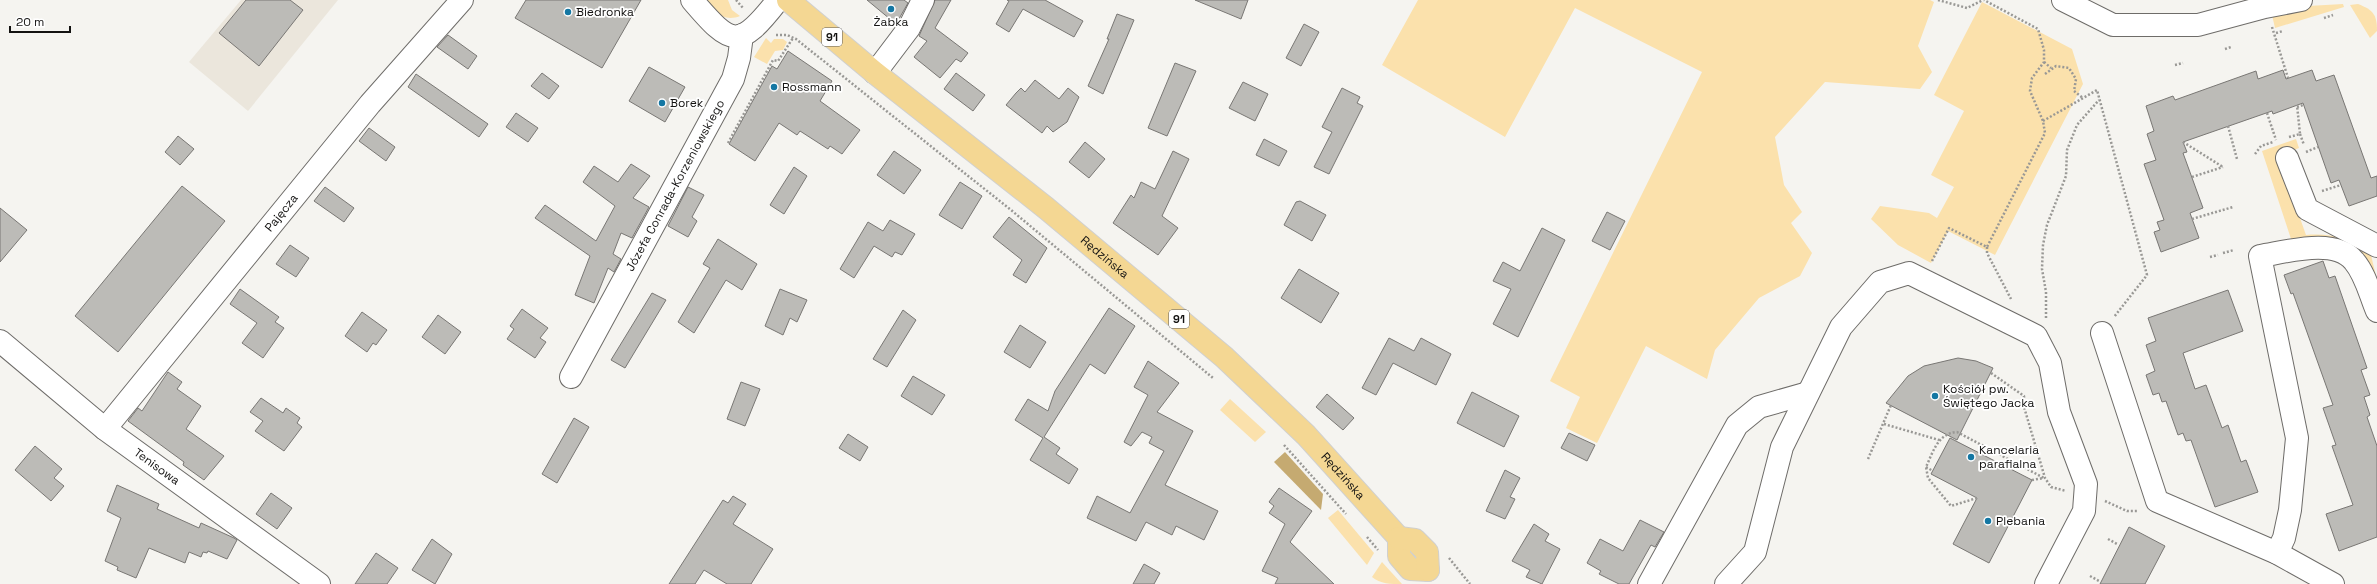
<svg xmlns="http://www.w3.org/2000/svg" width="2377" height="584" font-family="'Space Grotesk',sans-serif">
  <rect width="100%" height="100%" fill="#f5f4f0"/>
  <path fill="#ebe6dc" d="M241,0H338L248,111L189,62Z"/>
  <g fill="#fbe1ac">
    <path d="M702,0H728L732,10L740,16C723,23 712,10 702,0Z"/>
    <path d="M1418,0H1930L1934,2L1918,46L1932,72L1920,89L1825,82L1775,137L1784,185L1802,212L1791,223L1812,253L1800,276L1759,298L1715,350L1707,379L1646,346L1597,443L1566,428L1580,397L1550,381L1702,72L1575,8L1505,137L1382,65Z"/>
    <path d="M1982,2L2072,49L2083,84L1995,255L1948,231L1931,263L1898,245L1871,219L1880,206L1929,213L1937,218L1954,187L1931,175L1964,111L1934,95Z"/>
    <path d="M2343,4L2344,7L2275,28L2272,15L2308,6Z"/>
    <path d="M2358,4C2373,10 2377,14 2377,31L2370,38L2350,5Z"/>
    <path d="M766,38L771,43L774,39H783L787,42L783,50L775,51L767,64L754,57Z"/>
    <path d="M2296,139L2299,148L2278,156L2306,235C2333,233 2346,239 2370,251L2377,280L2369,273L2292,242L2262,151Z"/>
    <path d="M1230,399L1266,432L1255,442L1220,410Z"/>
    <path d="M1338,510L1374,553L1367,565L1328,518Z"/>
    <path d="M1382,562L1402,584C1391,584 1380,584 1372,577Z"/>
  </g>
  <path fill="#c5aa71" d="M1285,452L1323,494L1321,510L1274,462Z"/>
  <g fill="#bcbbb7" stroke="#797774">
    <path d="M246,0H290L303,10L259,66L219,33Z"/>
    <path d="M526,0H641L602,68L515,18Z"/>
    <path d="M867,0H904L908,3L896,24Z"/>
    <path d="M935,0H951L935,28L968,53L961,62L956,59L940,78L914,57L927,41L919,36Z"/>
    <path d="M1007,0H1045L1083,21L1074,37L1023,9L1009,32L996,24L1009,1Z"/>
    <path d="M1195,0H1248L1241,19Z"/>
    <path d="M1117,14L1134,20L1103,94L1088,86L1109,39H1107Z"/>
    <path d="M1304,24L1319,32L1301,66L1286,58Z"/>
    <path d="M448,35L477,56L468,69L437,47Z"/>
    <path d="M788,51L832,81L820,101L860,130L842,154L830,146L828,149L800,131L797,135L779,123L755,161L729,144L772,66L777,69Z"/>
    <path d="M1175,63L1196,71L1167,136L1148,128Z"/>
    <path d="M649,67L685,87L665,122L629,101Z"/>
    <path d="M2283,70L2286,79L2312,70L2316,81L2334,75L2371,178L2377,176V196L2349,206L2339,180L2331,183L2303,103L2273,114L2272,111L2183,142L2187,152L2183,153L2203,208L2190,213L2199,238L2161,252L2154,232L2160,230L2157,222L2164,220L2144,164L2156,160L2147,134L2154,131L2146,106L2173,96L2175,100L2256,71L2258,79Z"/>
    <path d="M542,73L559,86L549,99L531,86Z"/>
    <path d="M956,73L985,95L973,111L944,89Z"/>
    <path d="M416,74L488,124L479,137L408,87Z"/>
    <path d="M1035,80L1059,99L1068,88L1079,97L1067,122L1053,132L1047,126L1042,133L1006,105L1016,93L1021,88L1025,92Z"/>
    <path d="M1243,82L1268,94L1255,121L1229,108Z"/>
    <path d="M1342,88L1360,97L1357,103L1363,106L1329,174L1314,167L1332,132L1322,127Z"/>
    <path d="M516,113L538,128L528,142L506,127Z"/>
    <path d="M369,128L395,147L386,161L359,141Z"/>
    <path d="M178,136L194,149L180,165L165,152Z"/>
    <path d="M1264,139L1287,151L1279,166L1256,155Z"/>
    <path d="M1085,142L1105,159L1089,178L1069,162Z"/>
    <path d="M894,151L921,170L904,194L877,175Z"/>
    <path d="M1173,151L1189,159L1162,216L1178,228L1158,255L1113,223L1131,195L1134,198L1141,182L1155,189Z"/>
    <path d="M631,164L650,176L633,198L649,207L632,238L621,233L613,254L621,259L614,272L608,268L594,303L575,295L590,256L535,218L545,205L596,241L615,206L583,182L594,166L618,182Z"/>
    <path d="M794,167L807,176L784,214L770,205Z"/>
    <path d="M960,182L982,196L962,229L939,215Z"/>
    <path d="M182,186L225,221L118,352L75,316Z"/>
    <path d="M325,187L354,208L344,222L314,201Z"/>
    <path d="M688,187L704,195L692,217L697,221L688,237L668,226Z"/>
    <path d="M1300,201L1326,215L1312,241L1284,225L1296,202Z"/>
    <path d="M0,208L27,230L0,262Z"/>
    <path d="M1607,212L1625,221L1610,250L1592,241Z"/>
    <path d="M1009,217L1047,248L1026,283L1013,275L1022,260L993,237Z"/>
    <path d="M890,220L915,234L902,255L895,252L892,257L874,246L854,278L840,269L868,222L883,231Z"/>
    <path d="M1542,228L1565,240L1518,337L1493,324L1511,289L1493,281L1503,262L1520,271Z"/>
    <path d="M718,239L757,264L742,290L726,280L694,333L678,322L710,268L703,264Z"/>
    <path d="M290,245L309,258L296,277L276,264Z"/>
    <path d="M2323,261L2329,278L2335,276L2367,368L2361,370L2370,395L2364,397L2370,415L2367,417L2377,446V537L2339,551L2326,514L2353,505L2332,446L2336,445L2323,408L2333,405L2293,293L2291,294L2284,275Z"/>
    <path d="M1299,269L1339,293L1321,323L1281,298Z"/>
    <path d="M240,289L279,317L275,322L284,328L263,358L242,343L257,323L230,304Z"/>
    <path d="M780,289L807,300L797,322L790,318L783,335L765,326Z"/>
    <path d="M2228,290L2243,331L2183,353L2195,389L2206,385L2222,428L2228,425L2241,462L2246,460L2258,492L2215,507L2191,440L2186,441L2183,433L2178,435L2166,401L2162,402L2159,393L2153,395L2146,375L2155,371L2146,345L2156,341L2148,318Z"/>
    <path d="M652,293L666,300L625,368L611,360Z"/>
    <path d="M1109,308L1135,326L1105,374L1090,364L1044,437L1060,448L1056,454L1078,469L1069,484L1030,460L1043,438L1015,420L1028,399L1048,411L1055,391Z"/>
    <path d="M522,309L548,328L540,338L546,342L535,358L507,339L514,329L510,326Z"/>
    <path d="M903,310L916,320L887,367L873,359Z"/>
    <path d="M362,312L387,330L376,345L373,343L367,352L345,336Z"/>
    <path d="M438,315L461,332L445,354L422,337Z"/>
    <path d="M1020,325L1046,342L1030,368L1004,352Z"/>
    <path d="M1389,338L1414,351L1421,338L1451,354L1436,385L1393,363L1376,395L1362,388Z"/>
    <path d="M1958,358L1976,361L1993,368L1957,440L1886,403L1908,376L1924,366Z"/>
    <path d="M1148,361L1179,383L1157,412L1193,431L1165,485L1218,511L1204,540L1176,526L1172,535L1146,522L1136,541L1087,518L1097,496L1130,513L1164,451L1149,443L1152,437L1142,432L1131,446L1124,442L1148,395L1134,387Z"/>
    <path d="M168,372L182,382L177,389L201,406L186,429L224,456L204,480L183,465L184,462L128,421L138,408L142,411Z"/>
    <path d="M913,376L945,395L932,415L901,396Z"/>
    <path d="M741,382L760,389L745,426L727,419Z"/>
    <path d="M1472,392L1519,416L1504,447L1457,423Z"/>
    <path d="M1327,394L1354,418L1343,430L1316,407Z"/>
    <path d="M261,398L283,413L286,408L300,418L297,423L302,427L284,451L255,431L263,421L250,412Z"/>
    <path d="M574,418L589,427L557,483L542,474Z"/>
    <path d="M1569,433L1595,445L1587,461L1561,448Z"/>
    <path d="M848,434L868,447L860,461L839,448Z"/>
    <path d="M1950,438L2032,480L1989,563L1953,544L1977,498L1931,474Z"/>
    <path d="M35,446L62,469L54,478L64,486L51,501L15,470Z"/>
    <path d="M1505,470L1520,478L1510,497L1515,499L1505,519L1486,511Z"/>
    <path d="M117,485L159,504L157,509L199,528L201,523L234,538L237,540L227,559L208,551L207,553L203,552L201,557L189,552L185,563L149,548L136,578L117,570L118,567L105,561L121,518L107,511Z"/>
    <path d="M1279,488L1312,511L1290,542L1334,584H1275L1278,578L1262,571L1285,524L1269,513L1274,506L1269,502Z"/>
    <path d="M271,493L292,508L277,529L256,514Z"/>
    <path d="M733,496L746,504L733,524L773,549L751,584H727L704,570L695,584H669L723,500L728,503Z"/>
    <path d="M1640,520L1664,532L1655,547L1651,545L1629,584H1619L1599,574L1601,571L1587,563L1600,539L1623,551Z"/>
    <path d="M1534,524L1549,534L1545,541L1560,549L1542,584L1526,577L1530,570L1512,561Z"/>
    <path d="M2129,527L2165,546L2145,584H2100Z"/>
    <path d="M432,539L452,554L435,584L412,570Z"/>
    <path d="M376,553L398,568L387,584H355Z"/>
    <path d="M1144,564L1160,573L1154,584H1133Z"/>
  </g>
  <g fill="none" stroke-linecap="round" stroke-linejoin="round">
    <defs>
      <g id="minor">
        <path d="M692,0C732,47 739,50 778,0"/>
        <path d="M2063,0L2113,25H2198L2265,7L2301,0"/>
        <path d="M875,73L909,28L923,0"/>
        <path d="M2287,158L2307,209L2377,246"/>
        <path d="M2102,333L2157,501L2277,553L2333,584"/>
        <path id="s1" d="M0,341L105,429L319,584"/>
        <path id="s2" d="M571,377L733,79L739,58L742,35"/>
        <path id="s3" d="M105,429L370,104L462,0"/>
        <path d="M2277,553L2284,538L2290,510L2297,438L2260,256C2286,252 2335,237 2354,261C2366,275 2370,295 2377,311"/>
        <path d="M1649,584L1737,425L1759,407L1808,393"/>
        <path d="M1726,584L1755,552L1782,447L1841,327L1880,282L1909,273L2036,336L2050,363L2059,412L2086,484L2084,511L2046,584"/>
      </g>
      <g id="major">
        <path id="s4" d="M788,0L875,73L1046,208L1224,357L1306,435L1399,538"/>
        <path d="M1399,538V556L1410,569L1428,570"/>
        <path d="M1399,538L1415,540L1427,552L1428,570"/>
      </g>
    </defs>
    <use href="#minor" stroke="#6e6c69" stroke-width="24"/>
    <use href="#major" stroke="#d0d0cf" stroke-width="24"/>
    <g stroke="#999895" stroke-width="2.5" stroke-dasharray="2 2" stroke-linecap="butt">
      <path d="M736,0L743,8"/>
      <path d="M1938,0L1967,8L1983,0"/>
      <path d="M2324,18L2333,15"/>
      <path d="M2272,27L2288,78"/>
      <path d="M2276,33L2283,31"/>
      <path d="M776,35H787L796,39L1011,210L1213,378"/>
      <path d="M2225,49L2231,47"/>
      <path d="M2044,62L2051,68"/>
      <path d="M2175,65L2183,63"/>
      <path d="M2045,74L2056,66L2069,68L2076,79L2074,91L2083,98"/>
      <path d="M2297,107L2303,105"/>
      <path d="M2267,113L2276,140"/>
      <path d="M2043,121L2097,90L2147,275L2114,317"/>
      <path d="M2228,126L2237,159"/>
      <path d="M2300,134L2304,145"/>
      <path d="M2289,137L2300,134L2297,105"/>
      <path d="M2183,142L2223,167"/>
      <path d="M728,143L773,60L778,61L793,38"/>
      <path d="M2306,152L2318,147"/>
      <path d="M2255,154L2261,146L2273,142"/>
      <path d="M2192,177L2223,167"/>
      <path d="M2322,191L2341,185"/>
      <path d="M2192,219L2233,207"/>
      <path d="M1987,247V253L2011,299"/>
      <path d="M2223,253L2234,250"/>
      <path d="M2210,257L2218,255"/>
      <path d="M1932,261L1949,228L1987,247L2045,133L2043,121L2030,91L2032,78L2044,62V50L2038,29L1984,0"/>
      <path d="M2046,318V292L2042,269L2043,245L2047,225L2066,176L2067,150L2077,125L2099,100"/>
      <path d="M1991,373L2024,396V407L2045,478L2051,487L2066,491"/>
      <path d="M1884,424L1939,440"/>
      <path d="M1284,445L1346,514"/>
      <path d="M1868,459L1891,405"/>
      <path d="M1926,467L1933,471"/>
      <path d="M2032,480L2044,478"/>
      <path d="M1977,498L1951,506L1928,478L1926,467C1933,452 1938,433 1957,432L2044,478"/>
      <path d="M2105,501L2127,511H2138"/>
      <path d="M1367,537L1378,550"/>
      <path d="M2108,539L2117,544"/>
      <path d="M1449,558L1470,584"/>
      <path d="M2090,576L2099,581"/>
    </g>
    <use href="#minor" stroke="#fff" stroke-width="22"/>
    <use href="#major" stroke="#f4d793" stroke-width="22"/>
  </g>
  <g fill="#1477a3" stroke="#fff" stroke-width="1.5">
    <circle cx="891" cy="9" r="4"/>
    <circle cx="568" cy="12" r="4"/>
    <circle cx="774" cy="87" r="4"/>
    <circle cx="662" cy="103" r="4"/>
    <circle cx="1935" cy="396" r="4"/>
    <circle cx="1971" cy="457" r="4"/>
    <circle cx="1988" cy="521" r="4"/>
  </g>
  <g text-anchor="middle" stroke-width="3.5" stroke-linejoin="round" paint-order="stroke">
    <g fill="#fff" stroke="#5a5958" stroke-width="1">
      <rect x="822" y="28" width="20" height="18" rx="3"/>
      <rect x="1169" y="310" width="20" height="18" rx="3"/>
    </g>
    <g font-size="11" font-weight="bold" fill="#131211">
      <text x="832" y="41">91</text>
      <text x="1179" y="323">91</text>
    </g>
    <g font-size="12" fill="#131211" stroke="#fff" text-anchor="start">
      <text x="576" y="16">Biedronka</text>
      <text x="891" y="26" text-anchor="middle">Żabka</text>
      <text x="782" y="91">Rossmann</text>
      <text x="670" y="107">Borek</text>
      <text x="1943" y="393">Kościół pw.<tspan x="1943" dy="14">Świętego Jacka</tspan></text>
      <text x="1979" y="454">Kancelaria<tspan x="1979" dy="14">parafialna</tspan></text>
      <text x="1996" y="525">Plebania</text>
    </g>
    <g font-size="12" fill="#131211" stroke="#fff">
      <text dy="4" stroke="none"><textPath href="#s2" startOffset="218">Józefa Conrada-Korzeniowskiego</textPath></text>
      <text dy="4" stroke="none"><textPath href="#s3" startOffset="279">Pajęcza</textPath></text>
      <text dy="4" stroke="none"><textPath href="#s4" startOffset="408">Rędzińska</textPath></text>
      <text dy="4" stroke="none"><textPath href="#s1" startOffset="201">Tenisowa</textPath></text>
      <text dy="4" stroke="none"><textPath href="#s4" startOffset="732">Rędzińska</textPath></text>
    </g>
  </g>
  <path d="M10 26v6h60v-6" fill="none" stroke="#131211" stroke-width="2"/>
  <text x="16" y="26" font-size="12" fill="#131211" stroke="#ffffff" stroke-width="3" paint-order="stroke">20 m</text>
</svg>
